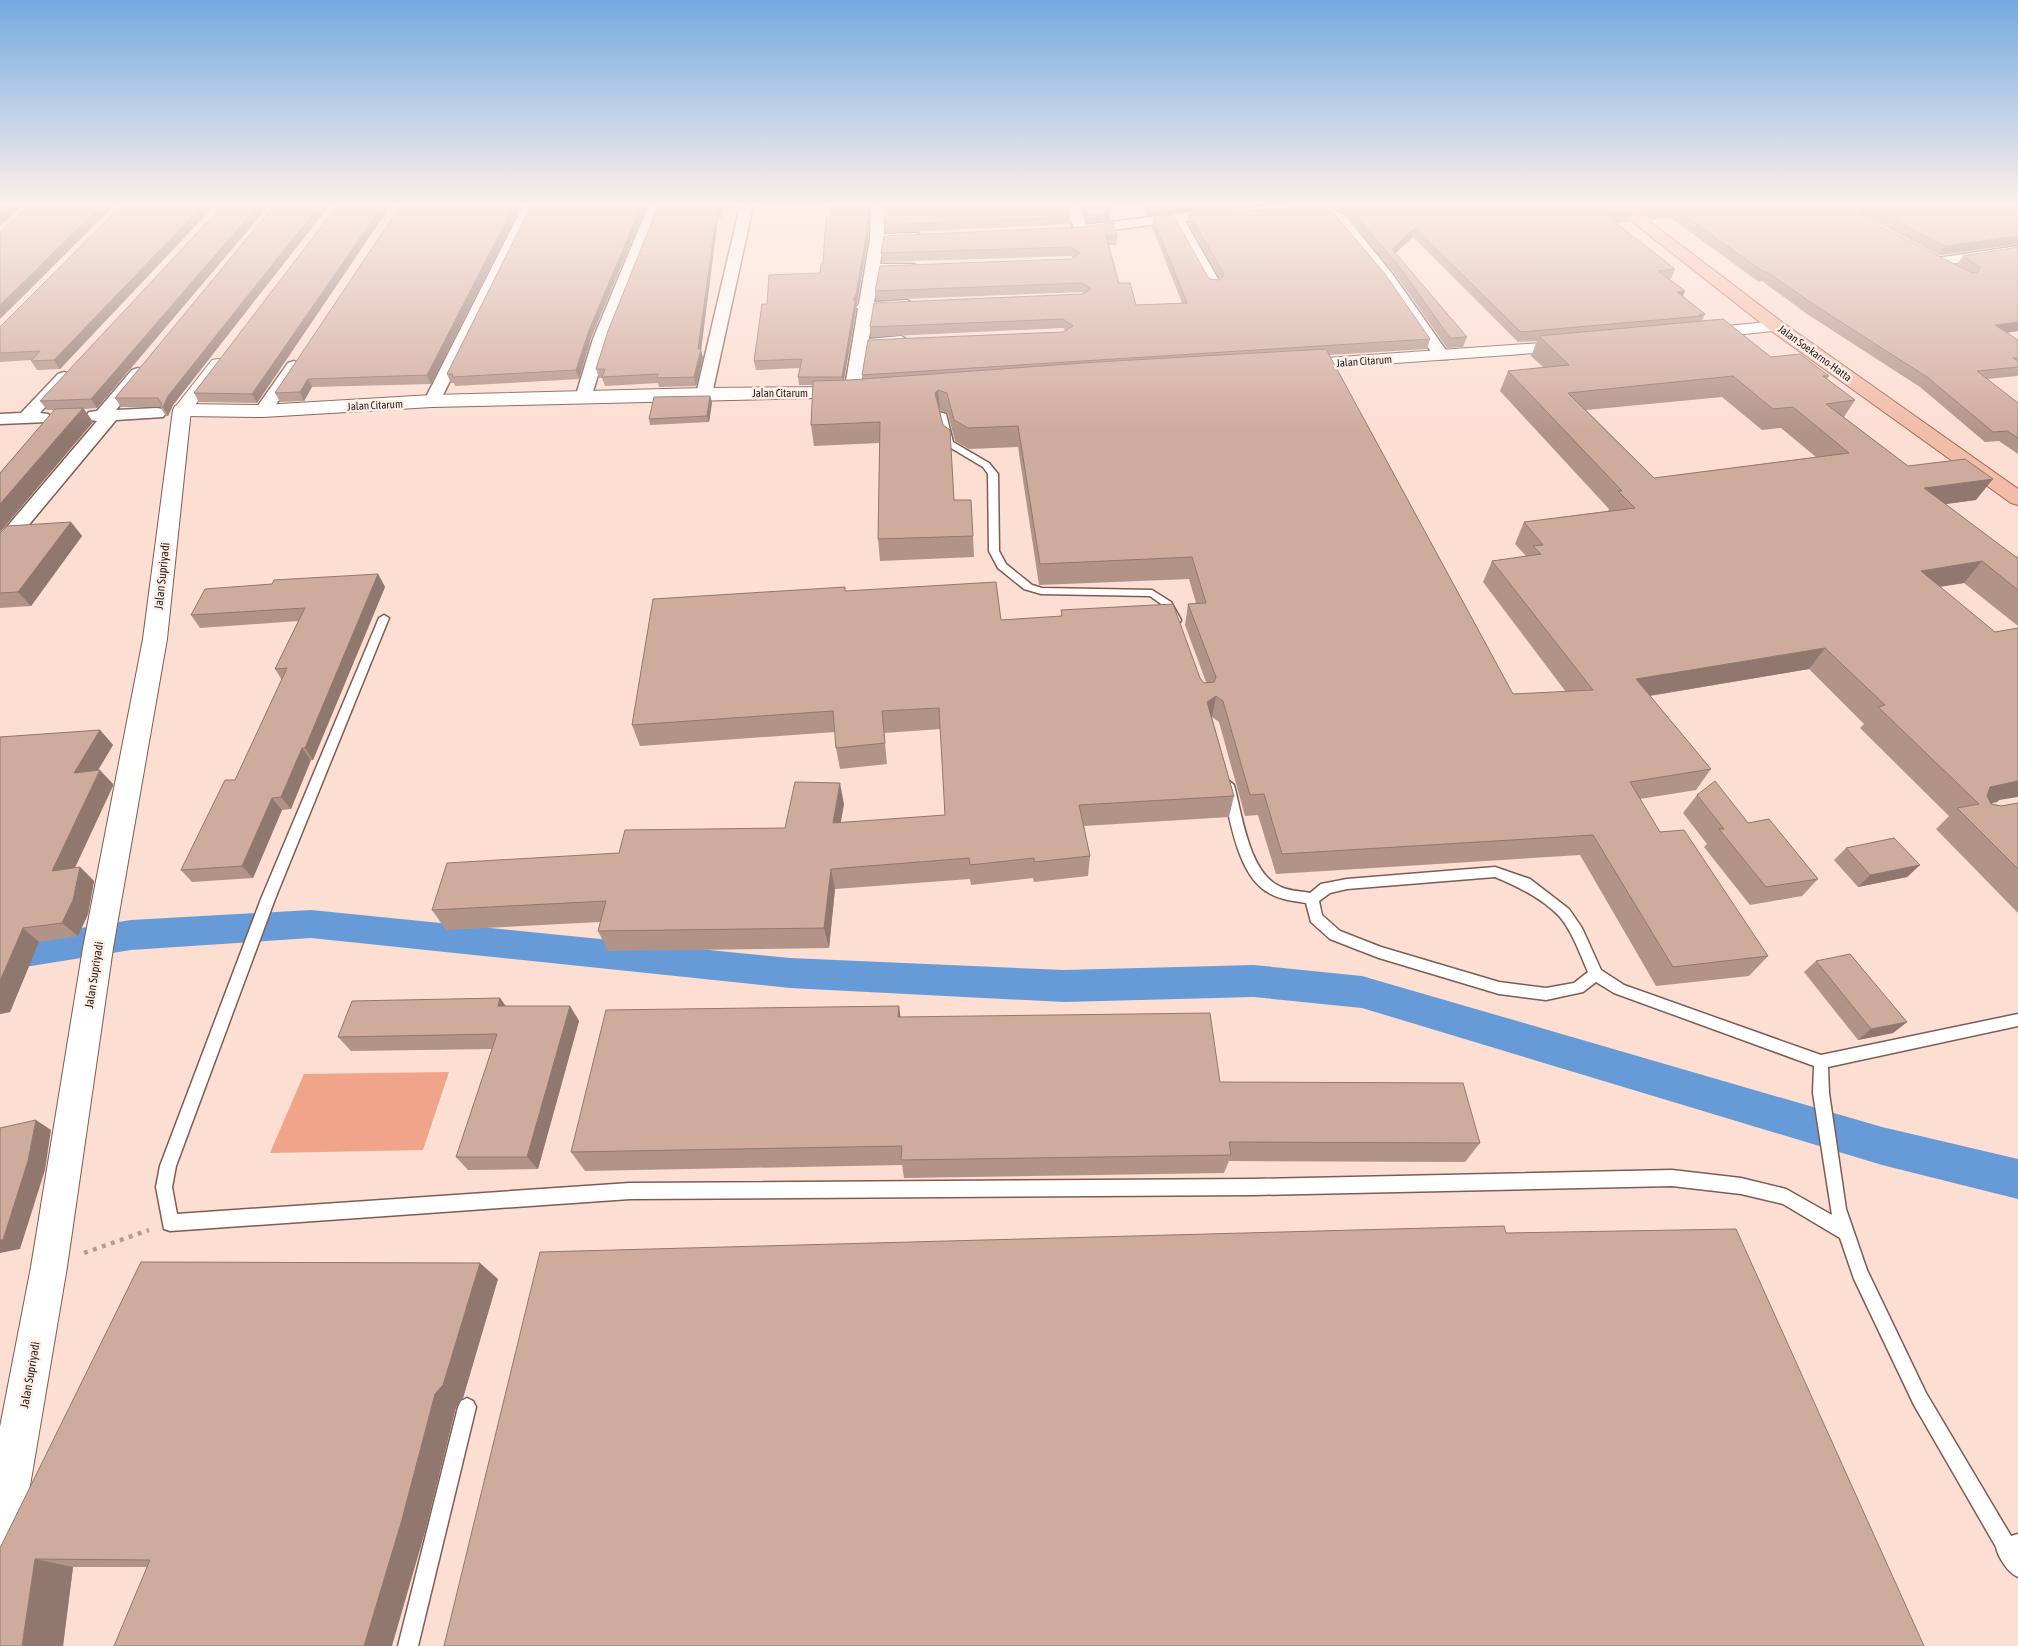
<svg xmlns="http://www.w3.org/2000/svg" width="2018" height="1646" font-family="'Asap Condensed',sans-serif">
  <rect width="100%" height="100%" fill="#fcded3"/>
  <path fill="#f0a48a" d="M449,1072L423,1150L270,1153L304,1074Z"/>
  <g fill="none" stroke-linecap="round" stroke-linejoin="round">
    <path fill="#679bd7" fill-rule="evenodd" d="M311,910L790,958L1064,970L1254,965L1362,976L1882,1127L2018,1159V1199L1882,1165L1362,1008L1254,997L1064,1002L790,988L311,938L131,950L0,971V941L131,920Z"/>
    <defs>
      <g id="service">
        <path d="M939,412L946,414L953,442L989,463L998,474L999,551L1006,564L1032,585L1042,588L1152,590L1171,602L1181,620L1180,622H1172L1164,606L1150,596L1041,594L1024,589L998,568L989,551L988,474L983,467L946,445L938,414Z"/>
        <path d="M384,615L389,618L275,899L176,1166L172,1187L177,1214L630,1183L1254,1179L1672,1170L1741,1178L1786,1189L1832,1215L1813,1093L1814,1066L1614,993L1596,982L1583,992L1546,1000L1499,994L1379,958L1330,939L1311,922L1306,903C1294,901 1280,900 1269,893C1237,876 1230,817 1222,785L1228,780L1234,785C1242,815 1249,872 1279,886C1288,891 1300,891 1310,893L1321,884L1347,879L1495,867L1530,879L1569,909L1582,928L1601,970L1624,985L1821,1055L2018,1014V1026L1828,1067L1829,1093L1846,1209L1867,1270L1926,1393L2011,1536L2018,1534V1577C2008,1573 1998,1557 1996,1547L1914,1405L1854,1279L1840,1238L1783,1204L1741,1194L1672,1186L1254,1195L630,1199L170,1231L164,1229L156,1187L160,1166L261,899L379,618ZM1495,877C1517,886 1543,899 1560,917C1573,933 1580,954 1588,972L1574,983L1546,988L1499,982L1381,947L1340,931L1322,915L1319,901L1330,893L1347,889Z"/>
        <path d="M467,1398L473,1401L476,1407L418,1646H398L458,1407L461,1401Z"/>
      </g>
      <g id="minor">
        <path d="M525,202H538L440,401L438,405H426L424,401Z"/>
        <path d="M650,202H663L609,339L591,398L589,402H577L575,398L593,339Z"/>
        <path d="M741,202H754L712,394L710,398H698L696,394Z"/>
        <path d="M871,202H885L884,234L917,233L924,237L917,241L883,243L880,264H914L921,268L914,272L879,273L874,302L907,300L915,305L907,310L873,311L869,339L901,336L909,341L901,346L867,348L860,393L858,397H846L844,393L858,309L856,307L859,304L870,239Z"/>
        <path d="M1066,202H1079L1086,225L1192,212L1227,211L1229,214L1222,218L1185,221L1221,284L1214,288L1209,287L1173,222L1081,234L1074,230Z"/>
        <path d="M1299,206L1328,207L1345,215L1394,276L1450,356L1448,359H1436L1384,282L1335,221L1325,215L1294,213L1292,210Z"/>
        <path d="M2018,246V254L1937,266L1930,262L1937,258Z"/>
        <path d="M294,361L302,366L269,415H257L254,411L257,407L288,363Z"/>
        <path d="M138,368L146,373L116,410L157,408L163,409L166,413L163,417L116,420L7,551L0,553V535L97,421L89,420L86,416L89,412L97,411L132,370Z"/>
        <path d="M64,372L70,374L72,377L40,413L48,414L51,418L48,422L0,424V414L21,413L58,374Z"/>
      </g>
      <g id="tertiary">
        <path d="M1776,321L1782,322L1785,326L1782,330L1698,339L1692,338L1689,334L1692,330L1698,329Z"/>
        <path d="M1571,341L1577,342L1580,346L1577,350L1297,370L1291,369L1288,365L1291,361L1297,360Z"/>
        <path d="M850,387L857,389L859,393L857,397L432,407L263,417L182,416L175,414L173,410L175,406L182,404L263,405L432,395L704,388Z"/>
      </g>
      <path id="secondary" d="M218,359L224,360L227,364L191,410L167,639L113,948L67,1267L21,1539L15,1554L0,1560V1427L31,1267L83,948L143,639L173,410L212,360Z"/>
      <path id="primary" d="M1607,202H1624L1782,322L2018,489V505L2011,503L1770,330Z"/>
    </defs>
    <use href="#service" stroke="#7d5d52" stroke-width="3"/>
    <use href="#minor" stroke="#7d5d52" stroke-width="3"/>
    <use href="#tertiary" stroke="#7d5d52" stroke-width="2"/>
    <use href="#secondary" stroke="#7d5d52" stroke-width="2"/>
    <use href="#primary" stroke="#a76751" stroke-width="2"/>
    <path stroke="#b59c93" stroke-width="4.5" stroke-dasharray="4 5.5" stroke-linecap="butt" d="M84,1253L149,1230"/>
    <use href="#service" fill="#fff" fill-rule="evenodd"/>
    <use href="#minor" fill="#fff" fill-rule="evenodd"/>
    <use href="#tertiary" fill="#fff" fill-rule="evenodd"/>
    <use href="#secondary" fill="#fff" fill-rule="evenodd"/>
    <use href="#primary" fill="#f2bca9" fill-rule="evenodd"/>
  </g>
  <g fill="#b29388" fill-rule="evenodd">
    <path d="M125,202H218L60,369L37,370L31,361V360L0,362V327Z"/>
    <path d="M226,202H272L97,408L84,409L93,422L0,532V473L55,410H47L40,401Z"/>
    <path d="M277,202H332L173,405L168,416H166L160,407H121L115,398Z"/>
    <path d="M340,202H393L257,403L199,402L194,393Z"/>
    <path d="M403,202H523L431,384L312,387L304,401L280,402L275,393Z"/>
    <path d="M533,202H648L591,338L579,379L455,386L454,383H451L447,374Z"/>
    <path d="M660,202H731V207L723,209L722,218H718L701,350L703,358L696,386L659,387L658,383L605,386L602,378H599L596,369Z"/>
    <path d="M886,202H920L887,203Z"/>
    <path d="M1081,202H1107L1110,213V220L1087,223Z"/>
    <path d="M1143,202H1389L1633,213L1629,222L1616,223L1675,269L1671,279H1669L1685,291L1683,296L1705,314L1702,321L1771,357L1829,376L1827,379L1855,400L1844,417L1908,466L1976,500L1945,504L2016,557H2018V626L1964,583L1940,587L1999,800L1997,802L1991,803L2001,806L2018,803V913L1936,829L1949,816L1860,728L1864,724L1809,669L1650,696L1711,769L1696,790L1640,799L1660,832L1768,956L1749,976L1656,986L1580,855L1276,874L1258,815L1245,816L1219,722L1212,717L1234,796L1229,817L1084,826L1090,856L1088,876L1034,882L1033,878L971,885L970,879L835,889L829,948L608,951L598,931L600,922L446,930L432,910L619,853L785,828L844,804L840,823L945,815L941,729L884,733L887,764L840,769L836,748L835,732L640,746L632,725L846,591L1001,620L1061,616V610L1200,678L1204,683L1206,682L1185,625L1188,604L1196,603L1189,579L1039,585L1018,447L969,449L955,441L948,414L940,410L954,500L973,536L974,557L880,561L878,539L880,443L814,446L811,425L813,385H799L798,377L800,368L756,370L754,361L767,304L820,273L823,264L868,239L857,303L856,305V310L844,380L863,379L862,375L1063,332L1066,331L1063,328L871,337L870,327L1084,294L1082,292L876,300L875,291L1071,259L1073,258L1071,256L882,262L881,253L884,236H1117L1116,245H1108L1119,283L1136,305L1182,303L1152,227L1153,218L1209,279L1220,280L1188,222L1189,214L1430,339L1427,349L1329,355L1513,694L1566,692L1483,582L1492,561L1526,556L1515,544L1524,522L1608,511L1609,509L1500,391L1508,371L1543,367L1531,356L1537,341L1518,342L1413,237L1395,253L1467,337L1463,347L1447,348L1396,275L1340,209L1319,204L1192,210L1148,216ZM1722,397L1762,430L1781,428L1816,457L1654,478L1586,410Z"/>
    <path d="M1628,202H2018V244L1939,255L1866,217L1864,218L1962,268L1957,265L1963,256L2018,247V331L2006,333L2018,340V375L2017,376L1987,379L2018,403V454L1999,441L1985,442L1920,387L1807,314L1762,281L1759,282L1671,218L1651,220Z"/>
    <path d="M1071,217V224L886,233L885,225Z"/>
    <path d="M710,396L712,402L709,422L650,425L649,419Z"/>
    <path d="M71,522L82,536L31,606L0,608V533Z"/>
    <path d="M378,574L385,587L313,760H311L291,809L282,810L253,878L192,882L181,870L235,780L282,680L275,669L298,621L200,628L191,615L272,584Z"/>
    <path d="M100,730L113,745L98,770L113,784L74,868L80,867L94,881L88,914L78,936L39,942L10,1012L0,1014V737Z"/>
    <path d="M1697,795L1748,823L1818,879L1802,896L1750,905L1704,847L1707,844L1683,813Z"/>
    <path d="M1846,848L1920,865L1907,877L1858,887L1834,860Z"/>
    <path d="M1816,961L1907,1022L1893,1033L1858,1040L1804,972Z"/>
    <path d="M500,998L506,1006H570L579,1021L538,1169L468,1170L456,1157L492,1049L351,1051L338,1037Z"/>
    <path d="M900,1017L1220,1082L1480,1143L1465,1162L1229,1161L1224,1173L904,1178L902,1165L585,1171L571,1152Z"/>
    <path d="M498,1279L463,1398L456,1407L425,1532L147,1567H73L63,1646L0,1548Z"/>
  </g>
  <g fill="#91786f">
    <path d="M12,202H27L0,226V213Z"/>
    <path d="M105,202H118L0,319V305Z"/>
    <path d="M206,202H218L60,369L54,360Z"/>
    <path d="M261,202H272L97,408L91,399Z"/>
    <path d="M322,202H332L173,405L168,416L163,407L168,396Z"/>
    <path d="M385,202H393L257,403L252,394Z"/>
    <path d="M516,202H523L431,384L427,375Z"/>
    <path d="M643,202H648L591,338L579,379L576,370L589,330Z"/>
    <path d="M721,202H731V207L723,209L722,218L720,210Z"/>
    <path d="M869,202H870L868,239L857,303L856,305V310L843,385L842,377L853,299Z"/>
    <path d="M1181,202H1193L1192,210L1148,216L1149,206Z"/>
    <path d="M1871,208L1866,217L1856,223L1861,213Z"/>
    <path d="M717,210L718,218L701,350L703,358L696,386L694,377Z"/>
    <path d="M1110,213V220L1087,223L1088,215Z"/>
    <path d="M1415,228L1413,237L1391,257L1392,249Z"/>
    <path d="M2018,236V244L1939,255L1945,246Z"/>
    <path d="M1685,291L1681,301L1677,292Z"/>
    <path d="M2018,322V331L1988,335L1995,325Z"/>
    <path d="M308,379L312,387L304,401L300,392Z"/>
    <path d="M938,390L940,410L935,393Z"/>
    <path d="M710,396L712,402L709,422L707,416Z"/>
    <path d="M83,408L93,422L0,532V504Z"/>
    <path d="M1993,479L1976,500L1909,509L1924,488Z"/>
    <path d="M71,522L82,536L31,606L18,592Z"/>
    <path d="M1982,561L1964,583L1904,592L1921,571Z"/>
    <path d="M378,574L385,587L313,760L305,748Z"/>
    <path d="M1825,648L1809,669L1624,700L1636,679Z"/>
    <path d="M1216,696L1212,717L1203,724L1207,702Z"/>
    <path d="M100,730L113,745L88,787L74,773Z"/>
    <path d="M302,748L311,760L291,809L281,797Z"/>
    <path d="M100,770L113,784V786L67,885L52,871Z"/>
    <path d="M2018,780V797L1999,800L1997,802L1977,806L1990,787Z"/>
    <path d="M840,783L844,804L837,844L833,823Z"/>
    <path d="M272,798L282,810L253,878L242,866Z"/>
    <path d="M1920,865L1907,877L1858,887L1870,875Z"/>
    <path d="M80,867L94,881L88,914L78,936L62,923Z"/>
    <path d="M831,869L835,889L829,948L824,928Z"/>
    <path d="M23,928L39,942L10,1012L0,1014V981Z"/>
    <path d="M500,998L510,1013L498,1006Z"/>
    <path d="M570,1006L579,1021L538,1169L527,1157Z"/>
    <path d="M899,1006L902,1027L898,1017Z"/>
    <path d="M1907,1022L1893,1033L1858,1040L1871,1029Z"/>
    <path d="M36,1120L51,1130L45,1170L20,1249L0,1253V1240Z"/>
    <path d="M480,1263L498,1279L463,1398L456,1407L425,1532L392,1646H364L435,1394Z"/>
    <path d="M35,1559L73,1567L63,1646H22Z"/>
  </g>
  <g fill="#cfab9e" stroke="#91786f" fill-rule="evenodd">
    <path d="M0,202H12L0,213Z"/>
    <path d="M32,202H105L0,305V232Z"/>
    <path d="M125,202H206L54,360L31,361L40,351L0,353V327Z"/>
    <path d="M226,202H261L91,399L40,401Z"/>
    <path d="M277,202H322L168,396L163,407H160L162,404L158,398H115Z"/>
    <path d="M340,202H385L252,394L194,393Z"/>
    <path d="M403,202H516L427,375L308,379L300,392L275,393Z"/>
    <path d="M533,202H643L589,330L576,370L452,377L453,374H447Z"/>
    <path d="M660,202H721L720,210H717L698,349H701L694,377L657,378L658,374L602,377L605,369H596L608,331Z"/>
    <path d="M831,202H869L867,231L856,295L853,299L855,302L842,377H798L802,359L754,361L762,304H767L769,275L820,273L821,264H823L826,217H831Z"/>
    <path d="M988,202H1067L1071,217L885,225V207Z"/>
    <path d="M1084,202H1107L1110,213L1088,215Z"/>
    <path d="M1147,202H1181L1149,206Z"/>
    <path d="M1344,202H1620L1633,213L1606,215L1675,269L1658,271L1685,291L1677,292L1705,314L1699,315L1702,316L1521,332L1415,228L1392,249L1467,337L1450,338L1398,265Z"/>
    <path d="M1643,202H2018V236L1945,246L1871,208L1861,213L1864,218L1972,273L1978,272L1980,267L1963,256L2018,247V322L1995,325L2018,340V358H2013L2018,361V367L1977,371L2018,403V438L2007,431L1993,432L1927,377L1813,304L1767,272H1764L1675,209L1655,211Z"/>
    <path d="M1321,207L1331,210L1385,274L1430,339L862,375L868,340L1063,332L1073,326L1063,319L870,327L874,303L1083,294L1091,289L1082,283L875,291L880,266L1071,259L1080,253L1071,247L881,253L884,236L1082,227L1113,223L1117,236H1106L1119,283H1130L1136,305L1187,303L1153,218L1173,215L1209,279L1220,280L1224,274L1189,214Z"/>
    <path d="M1723,319L1771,357L1800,354L1829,376H1823L1855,400L1826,404L1908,466L1965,459L1993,479L1924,488L2016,557H2018V590L1982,561L1921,571L1995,632L2018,628V781L1990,787L1987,796L1991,804L2001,806L2018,803V869L1957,808L1979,804L1878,707L1885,705L1825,648L1636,679L1711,769L1630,782L1660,832L1684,830L1768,956L1673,967L1593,835L1282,854L1264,794L1250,795L1223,701L1216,696L1207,702L1234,796L1079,805L1090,856L1034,862V858L970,865L969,858L831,869L824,928L598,931L606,901L432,910L447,863L619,853L625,830L785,828L795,782L840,783L833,823L945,815L939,708L882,711L885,743L836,748L833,711L632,725L653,599L845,587V591L996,582L1001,620L1062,616L1061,610L1173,604L1200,678L1204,683L1214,682L1216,677L1188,604L1206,603L1192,557L1040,564L1018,426L968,428L954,420L947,393L938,390L935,393L943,425L950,430L954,500H971L973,536L878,539L880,422L811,425L813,381L850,380L1097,362L1326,349L1513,694L1593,690L1492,561L1541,554L1533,546L1543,545L1524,522L1635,508L1618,491H1622L1508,371L1569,365L1539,336ZM1733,376L1773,409L1793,407L1849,453L1654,478L1568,393Z"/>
    <path d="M710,396L707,416L649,419L654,397Z"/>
    <path d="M83,408L0,504V473L55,409Z"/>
    <path d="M71,522L18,592L0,593V533L7,526Z"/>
    <path d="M378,574L305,748H302L281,797L272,798L242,866L181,870L225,780H235L287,668L275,669L305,608L191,615L205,589L272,584L274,580Z"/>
    <path d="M100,730L74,773L100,770L99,772L52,871L80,867L73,900L62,923L23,928L0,981V737Z"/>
    <path d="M1715,781L1748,823L1769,819L1818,879L1766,887L1719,829H1724L1697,795Z"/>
    <path d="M1894,838L1920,865L1870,875L1846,848Z"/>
    <path d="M1850,954L1907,1022L1871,1029L1816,961Z"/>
    <path d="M500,998L498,1006H570L527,1157H456L497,1034L338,1037L352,1001Z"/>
    <path d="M899,1006L898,1017L1210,1013L1220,1082L1463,1083L1480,1143L1229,1142L1231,1155L901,1160L902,1146L571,1152L606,1010Z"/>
    <path d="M36,1120L28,1161L3,1240H0V1128Z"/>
    <path d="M1504,1226L1506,1233L1736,1229L1924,1646H444L540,1252Z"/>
    <path d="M141,1262L480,1263L443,1385L435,1394L401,1523L364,1646H114L150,1560L35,1559L22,1646H0V1548Z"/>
  </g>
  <linearGradient id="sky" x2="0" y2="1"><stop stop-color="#74aae1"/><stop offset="0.47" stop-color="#fef0eb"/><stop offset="1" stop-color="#fef0eb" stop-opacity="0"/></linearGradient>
  <rect width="2018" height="433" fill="url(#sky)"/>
  <g text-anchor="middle" stroke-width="5" stroke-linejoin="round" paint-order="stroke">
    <g font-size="11" fill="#2a1d18" stroke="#feefe9">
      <text transform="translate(1815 353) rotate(36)" y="4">Jalan Soekarno-Hatta</text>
      <text transform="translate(1364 361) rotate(-4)" y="4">Jalan Citarum</text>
      <text x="780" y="397">Jalan Citarum</text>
      <text transform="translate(375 405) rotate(-3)" y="4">Jalan Citarum</text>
    </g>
    <g font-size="12" fill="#2a1d18" stroke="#feefe9">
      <text transform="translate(162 576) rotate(-84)" y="4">Jalan Supriyadi</text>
      <text transform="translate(94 975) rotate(-81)" y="4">Jalan Supriyadi</text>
      <text transform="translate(30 1375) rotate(-80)" y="4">Jalan Supriyadi</text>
    </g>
  </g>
</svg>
